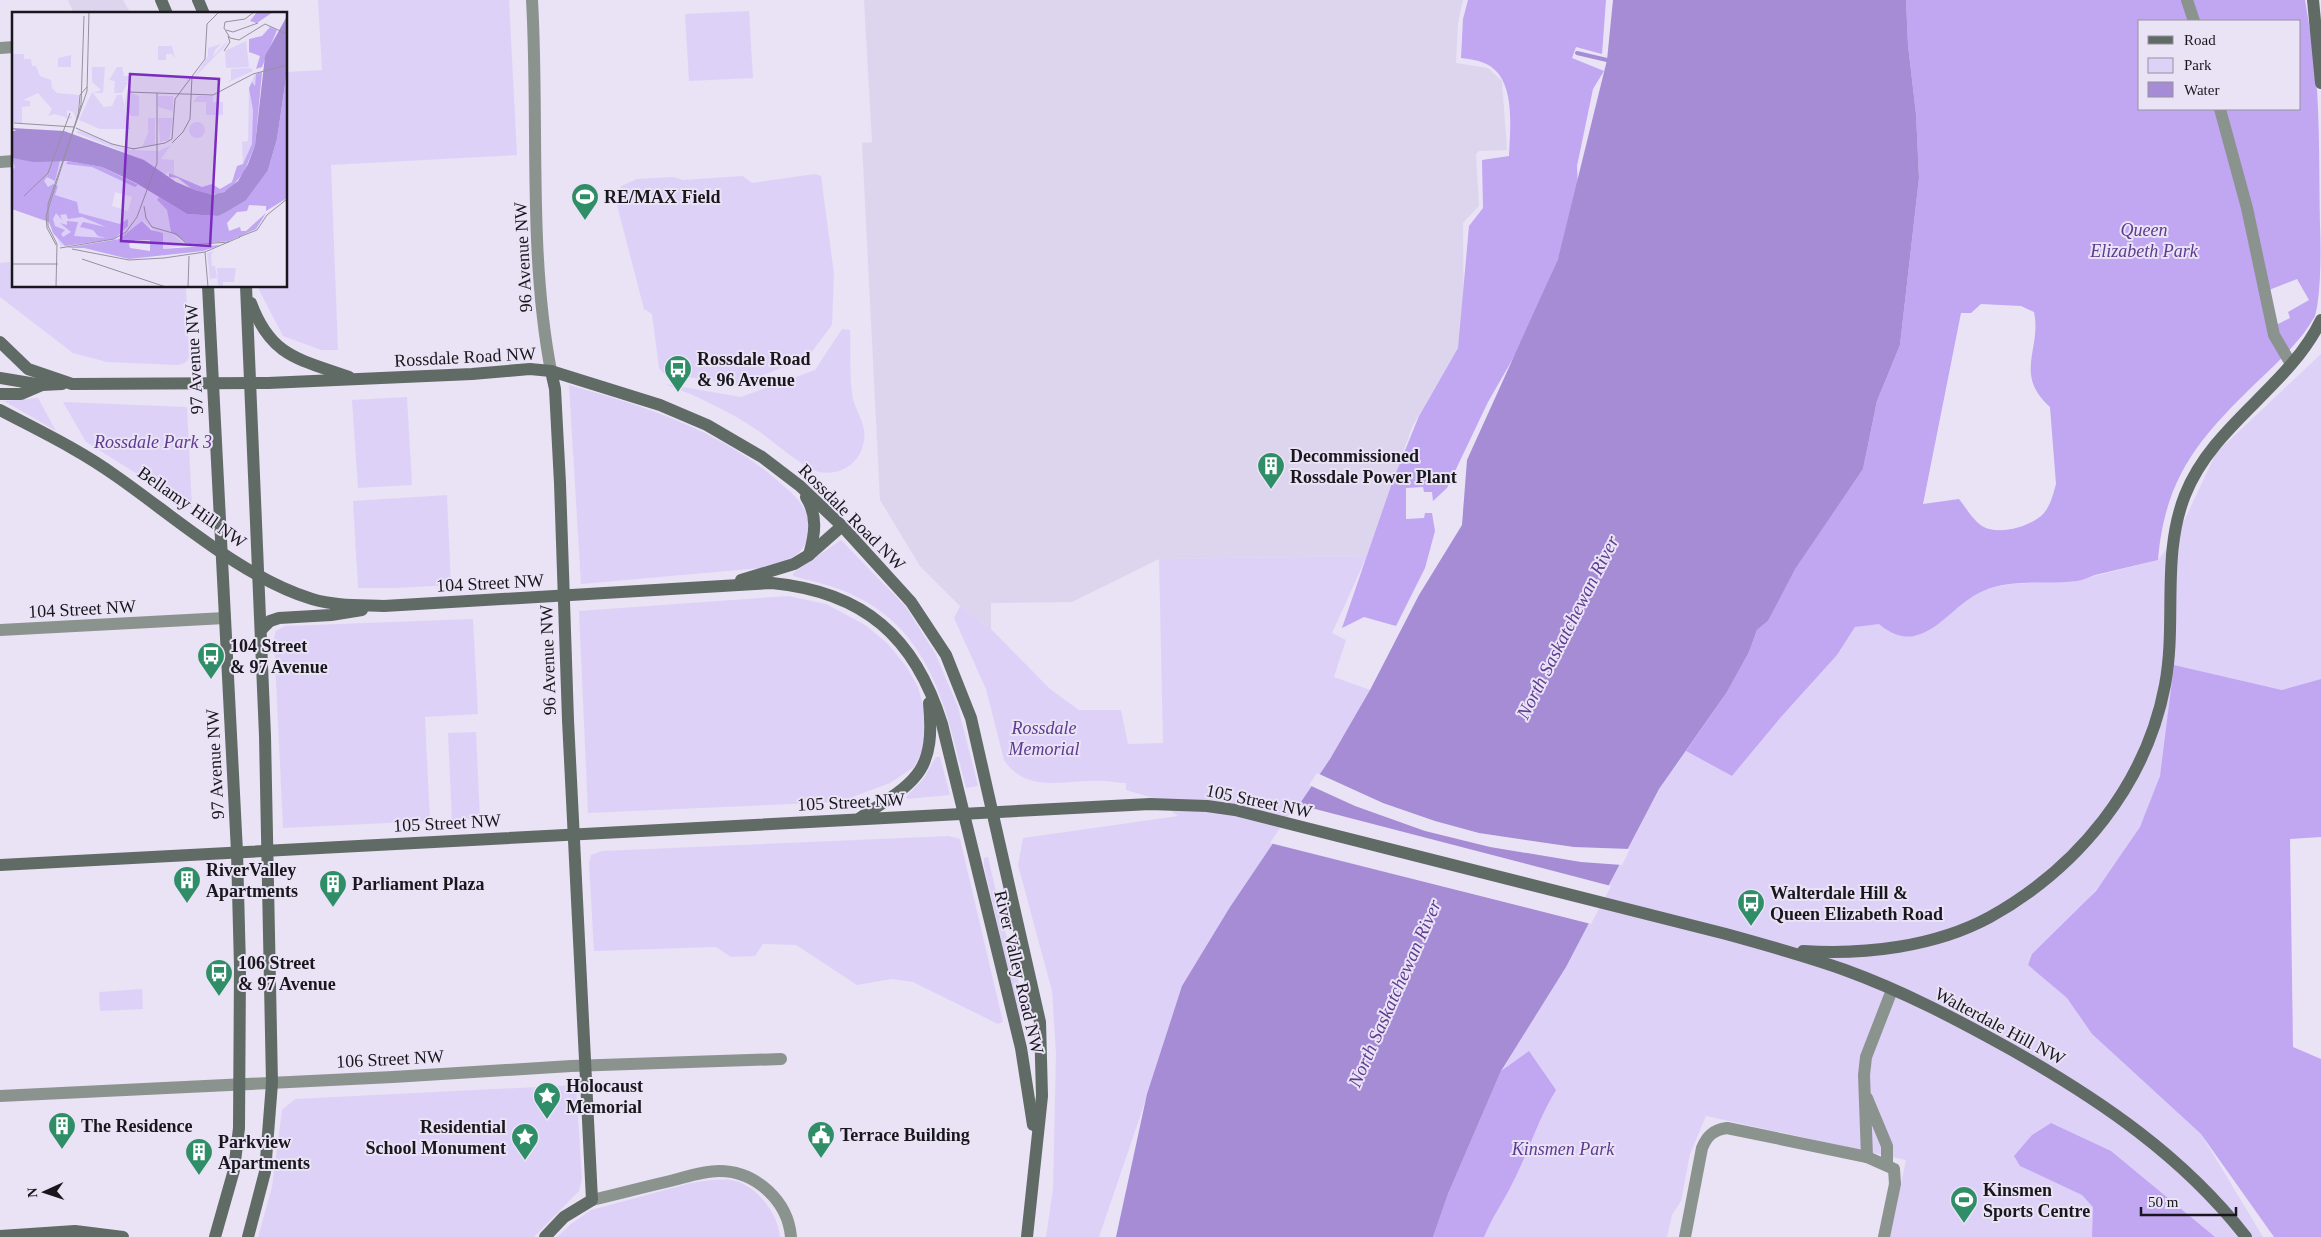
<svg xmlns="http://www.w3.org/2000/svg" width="2321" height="1237" font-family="Georgia,serif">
  <rect width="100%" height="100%" fill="#e9e3f5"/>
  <g fill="#ddd5ee">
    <path d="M68,0H123L131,14H74Z"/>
    <path d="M864,0H1463L1458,23L1456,63L1488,68L1502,81L1507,150L1479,151L1476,154L1479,206L1463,223L1464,338L1412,427L1367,556L1159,559L1072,602L991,603V629L960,606L920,566L880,500L862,143L872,142Z"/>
  </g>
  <g fill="#ded1f8">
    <path d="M318,0H509L517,155L331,165L338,350H321L283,336L257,286H286V72L322,70Z"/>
    <path d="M749,11L753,78L689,81L685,14Z"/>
    <path d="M815,174L821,176L834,274L832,325L807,358L738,385L663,373L659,368L652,314L644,309L617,205L618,193L621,186L637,179L673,177L683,180L743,176L752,183Z"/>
    <path d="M10,262L11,273H14V286H186L189,358L185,363L178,365L107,362L73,353L0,297V263Z"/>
    <path d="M842,329L850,330C851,349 849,386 854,402C859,417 868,429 863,445C858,465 839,476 819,472C803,468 772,440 757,430C729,411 697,396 665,384L741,397L815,370Z"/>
    <path d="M2321,354V679L2282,690L2174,665C2169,700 2168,741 2160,775C2143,849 2077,911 2028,965L2067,998L2092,1034L2201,1134L2263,1237H1890L1906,1160L1706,1116L1690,1154L1681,1201L1672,1215L1667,1237H1433L1448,1194L1501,1071L1566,967L1659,789L1686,751L1732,776L1781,717L1837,655L1855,627L1880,623L1894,634L1916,636L1928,631L1970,598L1986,589L2012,584L2079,580L2158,560L2178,534L2216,453Z"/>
    <path d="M569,385C644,406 718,429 778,481C794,495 810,507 809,530C807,553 790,560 771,567L581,584Z"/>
    <path d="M407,397L412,485L358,488L352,400Z"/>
    <path d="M38,398L56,431L4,401Z"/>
    <path d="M63,402L187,407L192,508L86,442Z"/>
    <path d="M447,495L451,585L395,588H358L353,501Z"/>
    <path d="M841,540L905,606L935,653L958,707L978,786L966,788C947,713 933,633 855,596C836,586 814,582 793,576V573Z"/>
    <path d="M1367,556L1332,633L1346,640L1334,677L1370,690L1330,759L1230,907L1146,1099L1099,1237H1046L1053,1189L1056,1054L1052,991L1018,865L1023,838L1178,816L1153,798L1126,790V783C1118,783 1110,781 1102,781C1068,779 1027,795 1004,760L986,689L954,618L960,606L991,629L1050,689L1079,710H1121L1128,744L1163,743L1159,559Z"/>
    <path d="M788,596L826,604L865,625L887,643L906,666L918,687L925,713L923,749L914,767L890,783L839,802L588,813L579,611Z"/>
    <path d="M473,619L478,714L425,717L430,821L283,828L274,638L276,631L285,626Z"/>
    <path d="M476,732L480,819L452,820L448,733Z"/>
    <path d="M936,757H940L950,795L907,799L906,797L924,778Z"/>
    <path d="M949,836L960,839L1003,1022L998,1024L913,982L892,979L857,985L796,945L763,944L755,956L731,957L716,947L594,951L589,863L591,855L602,851Z"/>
    <path d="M988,857L1015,973L1024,995L1025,1003L1022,1016L1019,1017L984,866V858Z"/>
    <path d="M142,989L143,1009L100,1011L99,992Z"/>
    <path d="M576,1085L582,1179L579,1191L534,1237H258L272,1187L282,1110L295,1099Z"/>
    <path d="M711,1180C718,1180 725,1179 731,1180C756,1184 778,1213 780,1237H557L571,1224L591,1210L691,1183Z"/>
  </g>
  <g fill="#c1a6f2" fill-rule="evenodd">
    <path d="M1468,0H1606L1602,54L1576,47L1572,58L1604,71L1593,89L1577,166L1578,189L1564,245L1519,348L1488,402L1447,488L1433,501L1432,492H1424L1423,487L1406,488V519L1424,518L1425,513H1432L1435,531L1425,568L1396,626L1364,617L1342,628L1393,480L1419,416L1458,348L1469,226L1483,208L1482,160L1509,156C1510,128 1517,76 1484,63C1477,60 1469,59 1461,58L1463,19Z"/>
    <path d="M1906,0H2305C2309,25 2314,50 2316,75C2320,125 2319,176 2320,226C2321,250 2321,295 2315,316C2301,341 2279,361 2258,381C2200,437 2165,476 2158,560C2137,565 2116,570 2095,575C2089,577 2083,580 2077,581C2046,585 2012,578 1983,591C1947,606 1923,661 1879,624L1855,627L1837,655L1781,717L1732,776L1686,751L1727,692L1749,652L1757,630L1768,621L1794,569L1863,469L1877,401L1900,345L1919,178L1916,114L1908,45ZM2140,21H2300V109H2140ZM2297,279L2309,300L2288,312L2290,318L2272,327L2264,292ZM1981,304L2021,306L2034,312C2042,349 2013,374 2050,407L2056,484C2053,495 2050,508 2041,516C2028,527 1998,536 1982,526C1973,520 1966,508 1959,499L1923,504L1961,313H1971Z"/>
    <path d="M2174,665L2282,690L2321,679V837L2290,839L2293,1047L2321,1059V1237H2274L2201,1134L2092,1034L2067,998L2028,965L2032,954L2096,891L2140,827L2160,776Z"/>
    <path d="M1529,1051L1556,1090C1538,1119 1529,1151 1513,1182C1504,1201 1492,1217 1484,1237H1433L1448,1194L1501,1071Z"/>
    <path d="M2051,1123L2111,1151L2215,1237H2092L2093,1207L2082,1195L2020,1166L2014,1156L2032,1135Z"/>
  </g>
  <path fill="#a68bd5" d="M1613,0H1906L1908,45L1916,114L1919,178L1900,345L1877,401L1863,469L1795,569L1768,621L1757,630L1749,652L1727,692L1659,789L1566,967L1501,1071L1448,1194L1433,1237H1116L1147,1094L1182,986L1230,907L1330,759L1370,690L1419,595L1462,525L1467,460L1558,259L1607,60Z"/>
  <g fill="#e9e3f5">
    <path d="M1317,773L1383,803L1435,821L1479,833L1574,847L1630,849L1622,865L1581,862L1490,847L1425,831L1355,806L1309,785Z"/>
    <path d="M1296,804L1611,886L1591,924L1270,843Z"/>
  </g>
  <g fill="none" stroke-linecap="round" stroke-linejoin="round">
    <path stroke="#a68bd5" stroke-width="4" d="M1577,53L1607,60"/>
    <g stroke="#8b938e" stroke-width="12">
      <path d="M532,0C539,122 528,251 551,371"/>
      <path d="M2187,0L2194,21"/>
      <path d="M0,48L14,47"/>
      <path d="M2220,109L2247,208L2274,335L2291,364"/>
      <path d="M0,162L14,161"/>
      <path d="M0,630L225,618"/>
      <path d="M0,1096L393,1077L571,1066L781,1059"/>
      <path d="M1867,1098L1887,1146V1165"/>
      <path d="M1867,1157L1864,1075L1866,1057L1892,990"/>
      <path d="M592,1200C618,1194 644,1187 670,1181C686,1177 703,1171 719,1171C756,1171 788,1201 791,1237"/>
      <path d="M1685,1237L1702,1148C1707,1136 1713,1130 1727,1128L1867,1157L1894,1169L1895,1184L1884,1237"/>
    </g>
    <g stroke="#606b65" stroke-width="12">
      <path d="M161,0L167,14"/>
      <path d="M198,0L204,14"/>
      <path d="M2313,0L2321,83"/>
      <path d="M208,286L237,852L240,967L239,1128L234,1170L215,1237"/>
      <path d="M246,286L265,736L272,1083L265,1172L248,1237"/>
      <path d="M251,303C271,357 299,359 349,377"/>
      <path d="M0,342L28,369L72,384L268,383L472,374L530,369L551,371L660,405L707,425L762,457L800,486L842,526L911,602L946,655L971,718L1040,1022L1042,1096L1027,1237"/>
      <path d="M0,378L42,385L62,384"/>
      <path d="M0,394H21L42,385"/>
      <path d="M0,410C40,431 80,450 116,476C175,517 243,578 312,599C335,606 360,605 384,606L772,583C864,592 915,637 942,724L1021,1048L1033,1125"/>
      <path d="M806,497C818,516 815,534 809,555"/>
      <path d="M741,580L794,564L809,555L842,526"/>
      <path d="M262,629L270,621L279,618L331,615L362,610"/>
      <path d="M860,818C914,782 936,775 929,703"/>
      <path d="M0,865L1150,804L1207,806L1235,810L1726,934C1766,945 1806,956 1845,970C1903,991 1958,1020 2012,1050C2100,1100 2183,1156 2246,1237"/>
      <path d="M1803,951C1864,955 1935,947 1990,917C2078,868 2146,785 2165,685C2177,622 2161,556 2185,495C2213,424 2289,387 2321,320"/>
      <path d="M0,1236L75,1231L123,1237"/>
      <path d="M545,1237L564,1217L592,1200L568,720L560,483L555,389L551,371"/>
    </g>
  </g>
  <defs>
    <symbol id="stadium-pin" viewBox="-11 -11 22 30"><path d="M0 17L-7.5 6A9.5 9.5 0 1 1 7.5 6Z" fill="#2f8e67" stroke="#e9e3f5"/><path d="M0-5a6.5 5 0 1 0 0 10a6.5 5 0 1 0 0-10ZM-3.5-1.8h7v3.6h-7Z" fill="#fff"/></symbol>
    <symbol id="bus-pin" viewBox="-11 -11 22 30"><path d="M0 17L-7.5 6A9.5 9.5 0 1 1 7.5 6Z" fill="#2f8e67" stroke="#e9e3f5"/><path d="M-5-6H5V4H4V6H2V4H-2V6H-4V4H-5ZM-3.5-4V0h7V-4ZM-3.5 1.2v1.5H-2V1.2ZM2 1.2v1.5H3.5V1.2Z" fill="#fff"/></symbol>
    <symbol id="building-pin" viewBox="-11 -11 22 30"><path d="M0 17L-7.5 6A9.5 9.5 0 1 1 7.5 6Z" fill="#2f8e67" stroke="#e9e3f5"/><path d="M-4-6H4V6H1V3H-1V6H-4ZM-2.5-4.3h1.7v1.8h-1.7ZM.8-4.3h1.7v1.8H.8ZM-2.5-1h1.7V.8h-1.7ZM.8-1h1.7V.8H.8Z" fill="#fff"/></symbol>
    <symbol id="sight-pin" viewBox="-11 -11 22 30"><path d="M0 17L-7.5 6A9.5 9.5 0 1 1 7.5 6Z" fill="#2f8e67" stroke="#e9e3f5"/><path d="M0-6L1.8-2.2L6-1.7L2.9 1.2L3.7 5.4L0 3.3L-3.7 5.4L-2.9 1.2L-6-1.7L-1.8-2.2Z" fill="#fff"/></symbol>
    <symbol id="civic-pin" viewBox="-11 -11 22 30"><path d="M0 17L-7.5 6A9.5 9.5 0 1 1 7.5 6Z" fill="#2f8e67" stroke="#e9e3f5"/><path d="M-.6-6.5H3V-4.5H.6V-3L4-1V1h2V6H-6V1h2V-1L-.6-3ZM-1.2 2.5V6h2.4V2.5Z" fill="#fff"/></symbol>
  </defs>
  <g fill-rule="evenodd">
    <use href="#stadium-pin" x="569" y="181" width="32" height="43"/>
    <use href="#bus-pin" x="662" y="353" width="32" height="43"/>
    <use href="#building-pin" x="1255" y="450" width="32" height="43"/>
    <use href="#bus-pin" x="195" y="640" width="32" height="43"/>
    <use href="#building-pin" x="171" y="864" width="32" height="43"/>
    <use href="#building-pin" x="317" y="868" width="32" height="43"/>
    <use href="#bus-pin" x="1735" y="887" width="32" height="43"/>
    <use href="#bus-pin" x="203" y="957" width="32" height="43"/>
    <use href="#sight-pin" x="531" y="1080" width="32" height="43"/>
    <use href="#building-pin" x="46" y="1110" width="32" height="43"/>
    <use href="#civic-pin" x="805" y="1119" width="32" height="43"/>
    <use href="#sight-pin" x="509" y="1121" width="32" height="43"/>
    <use href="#building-pin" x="183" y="1136" width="32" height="43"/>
    <use href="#stadium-pin" x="1948" y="1184" width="32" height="43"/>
  </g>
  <g text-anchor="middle" stroke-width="4" stroke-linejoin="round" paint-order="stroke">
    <g font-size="18" font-weight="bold" fill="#19171d" stroke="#e9e3f5" text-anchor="start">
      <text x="604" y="203">RE/MAX Field</text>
      <text x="697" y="365">Rossdale Road<tspan x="697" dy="21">&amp; 96 Avenue</tspan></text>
      <text x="1290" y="462">Decommissioned<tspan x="1290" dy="21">Rossdale Power Plant</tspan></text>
      <text x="230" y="652">104 Street<tspan x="230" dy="21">&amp; 97 Avenue</tspan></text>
      <text x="206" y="876">RiverValley<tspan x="206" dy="21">Apartments</tspan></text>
      <text x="352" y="890">Parliament Plaza</text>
      <text x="1770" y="899">Walterdale Hill &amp;<tspan x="1770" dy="21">Queen Elizabeth Road</tspan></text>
      <text x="238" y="969">106 Street<tspan x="238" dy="21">&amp; 97 Avenue</tspan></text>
      <text x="566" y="1092">Holocaust<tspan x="566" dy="21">Memorial</tspan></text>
      <text x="81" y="1132">The Residence</text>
      <text x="506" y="1133" text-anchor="end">Residential<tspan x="506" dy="21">School Monument</tspan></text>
      <text x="840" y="1141">Terrace Building</text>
      <text x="218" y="1148">Parkview<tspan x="218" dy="21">Apartments</tspan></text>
      <text x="1983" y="1196">Kinsmen<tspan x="1983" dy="21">Sports Centre</tspan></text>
    </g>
    <g font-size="18" font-style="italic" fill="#5e3a91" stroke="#e9e3f5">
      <text x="2144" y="236">Queen<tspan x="2144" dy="21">Elizabeth Park</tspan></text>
      <text x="153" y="448">Rossdale Park 3</text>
      <text x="1044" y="734">Rossdale<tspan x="1044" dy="21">Memorial</tspan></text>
      <text x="1563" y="1155">Kinsmen Park</text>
    </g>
    <g font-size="18" fill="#19171d" stroke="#e9e3f5">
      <text transform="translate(523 257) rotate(-93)" y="6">96 Avenue NW</text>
      <text transform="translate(465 357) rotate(-3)" y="6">Rossdale Road NW</text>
      <text transform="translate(194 359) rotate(-93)" y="6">97 Avenue NW</text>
      <text transform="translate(192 507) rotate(35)" y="6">Bellamy Hill NW</text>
      <text transform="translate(852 517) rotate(45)" y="6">Rossdale Road NW</text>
      <text transform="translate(490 583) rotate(-3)" y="6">104 Street NW</text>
      <text transform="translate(82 609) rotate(-3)" y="6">104 Street NW</text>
      <text transform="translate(548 660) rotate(-92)" y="6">96 Avenue NW</text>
      <text transform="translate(215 764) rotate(-93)" y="6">97 Avenue NW</text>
      <text transform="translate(1259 801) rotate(12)" y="6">105 Street NW</text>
      <text transform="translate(851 802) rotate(-3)" y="6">105 Street NW</text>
      <text transform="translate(447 823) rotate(-3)" y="6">105 Street NW</text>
      <text transform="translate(1019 972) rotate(77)" y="6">River Valley Road NW</text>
      <text transform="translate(2000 1026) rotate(28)" y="6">Walterdale Hill NW</text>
      <text transform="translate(390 1059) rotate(-3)" y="6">106 Street NW</text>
    </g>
    <g font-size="19" font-style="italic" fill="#5f3b92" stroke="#e9e3f5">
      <text transform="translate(1567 627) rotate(-63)" y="7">North Saskatchewan River</text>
      <text transform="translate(1394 993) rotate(-66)" y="7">North Saskatchewan River</text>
    </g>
  </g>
  <g transform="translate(12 12)">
    <rect width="275" height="275" fill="#e9e3f5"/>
    <path d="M217,27L212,35L182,66L196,44V36L209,32L203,38L201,45ZM234,29L237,55L214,56L213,39ZM146,34H160L163,47L160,42H154V48H146ZM0,42H12V47H19L20,54H24L28,64L39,68L40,76L45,81L67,83L65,108L61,100L55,98V105L60,104L59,107L43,102L36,104L40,97L26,81L11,88L18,89V94L10,95V111L0,110ZM59,43V55H46V46ZM80,55H93L91,81H81L89,78L80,70ZM105,55H110L112,64H117V69H111L116,70L110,81H102L103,69L97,68ZM239,56L241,59L214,71L219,68V57ZM250,60L243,133L231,152L230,130L236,129L237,76L242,63ZM116,77V80L127,84V104H119L112,95ZM80,80L92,95L100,94L105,83H110L118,117H88L67,108ZM146,84H161V99L146,95ZM186,84H201V90H211V103H194V90H181ZM136,106H143V133L130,135L136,121ZM146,106H161L157,128L148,130ZM177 118a8 8 0 1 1 16 0a8 8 0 1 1-16 0ZM66,118L118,138L147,139L159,133L149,147L162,148V163L157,160L152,163L131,148L65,121ZM0,146L22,150L56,149L90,155L124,171L147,185L145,189L155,198L159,220L173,233L151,237L143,219L131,209L110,225L49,234L37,210L0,197ZM103,180L120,185L116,199L100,194ZM202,239L199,242L200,254H203L205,266L198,267L195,241ZM205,256H224L222,270H211V275H206Z" fill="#ded1f8" fill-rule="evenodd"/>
    <path d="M245,0L256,1L261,0L245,11L238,9ZM258,15L265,18L250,55L244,57L248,44L237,40V27L250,24ZM275,59V186L254,199V194L237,193L235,199L225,200L215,211L217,219L228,215L229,219H234L254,201L244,217L217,229L178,233L159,220L155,198L145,188L147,185L175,202L206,204L256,158L265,127ZM250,60L243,133L232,160L219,176L207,182H196L180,177L166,166L157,165V161L190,175L200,172L208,177L220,170L225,154L231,152L240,132L241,98L237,76L240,70L243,74L244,62ZM0,146L48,149L43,169L35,165L32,169L36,175L41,172L46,174L43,183L65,190L67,201L108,212L116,207V214L102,227L53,234L41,221L37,210L0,197V159L3,155ZM44,201L50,208L48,203L54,202L56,207L70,205L94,215L71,210L68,215L81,218L86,224L94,226L62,224L66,210L55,209V213L48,211L59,220L51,225L49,222L53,218L43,214L41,207ZM56,149L90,155L126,173L123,175L80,155L54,152ZM130,209L139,218L151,221V237L209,233L191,239L117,247L72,236H54L107,227ZM123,228H138V239L118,236L117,232Z" fill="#c1a6f2" fill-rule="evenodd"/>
    <path d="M275,4V59L265,127L256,158L234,188L214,200L206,204L175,202L124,171L90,155L56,149L22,150L0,146V119H4L0,116L52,119L132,148L164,170L183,178L201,183L212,180L226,169L236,152L243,133L253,44Z" fill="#a68bd5"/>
    <path fill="none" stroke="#96919f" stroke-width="1" d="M242,0L233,7L213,10L212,16L218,26L227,28L253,12L275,22M214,18L221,20L246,11M212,39L218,30L216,24M116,80L201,83L241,62L275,53M66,106L68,83L75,75M2,111L62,115M64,116L100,132L122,137M160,131L171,120L178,107L180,64M121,137L153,131L160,127L163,87L193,47L195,12L207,0M12,184L36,161L58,101M132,194L134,206L140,215L164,222L176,233L217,230M227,225L245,218L255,203L275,187M44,233L35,216L34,204L69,93L72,4M48,236L102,227L114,220L125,205L145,151V81M60,237L117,248L152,246L193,240L228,225M193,240L196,275M70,247L154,275M0,252H46M44,275L45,232L36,214V192L75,79L77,0M176,275L177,244"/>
    <path fill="#7b2cbf" fill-opacity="0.15" stroke="#7b2cbf" stroke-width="2.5" d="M118,62L207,67L198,234L109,229Z"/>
    <rect width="275" height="275" fill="none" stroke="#19171d" stroke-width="2.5"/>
  </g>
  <rect x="2138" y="20" width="162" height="90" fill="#e9e3f5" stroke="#96919f"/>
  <rect x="2148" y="36" width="25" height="8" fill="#606b65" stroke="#96919f"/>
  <text x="2184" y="45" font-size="15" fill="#19171d">Road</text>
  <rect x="2148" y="58" width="25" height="15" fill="#ded1f8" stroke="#96919f"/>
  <text x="2184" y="70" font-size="15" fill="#19171d">Park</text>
  <rect x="2148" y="82" width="25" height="15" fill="#a68bd5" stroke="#96919f"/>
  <text x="2184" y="95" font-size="15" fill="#19171d">Water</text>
  <g transform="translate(45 1192) rotate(267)" stroke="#e9e3f5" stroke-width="4" paint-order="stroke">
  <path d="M0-4L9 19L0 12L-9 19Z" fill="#19171d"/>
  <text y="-8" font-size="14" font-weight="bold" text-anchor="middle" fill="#19171d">N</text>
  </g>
  <path d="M2141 1207v8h95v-8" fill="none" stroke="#19171d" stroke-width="2.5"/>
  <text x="2148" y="1207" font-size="15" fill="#19171d" stroke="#e9e3f5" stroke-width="4" paint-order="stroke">50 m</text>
</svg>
